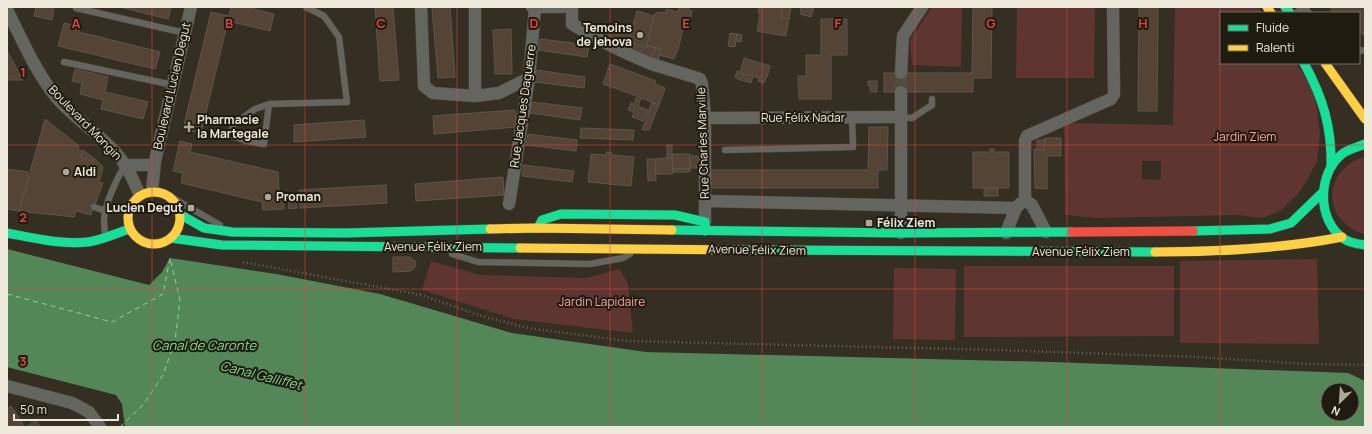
<svg xmlns="http://www.w3.org/2000/svg" width="1372" height="434" font-family="Manrope,sans-serif">
  <rect width="100%" height="100%" fill="#352f23"/>
  <g fill="#5f3532" fill-rule="evenodd">
    <path d="M932,7H962L961,67L912,65L910,40Z"/>
    <path d="M1017,7H1095L1094,78H1016Z"/>
    <path d="M1175,7H1258L1262,13H1221V63H1296L1311,84L1317,109L1320,135L1317,161L1306,182L1297,195L1280,211L1262,218L1239,215L1098,218L1065,215L1064,123L1173,125ZM1142,161H1161V180L1142,179Z"/>
    <path d="M1365,157V234C1358,233 1351,229 1346,224C1320,202 1334,164 1365,157Z"/>
    <path d="M1317,259L1319,344L1180,343V261Z"/>
    <path d="M431,261L480,275L586,278L620,269L628,284L633,333L514,319L422,290Z"/>
    <path d="M964,266H1174V336L964,337Z"/>
    <path d="M894,268L956,269L955,340L893,339Z"/>
  </g>
  <path fill="#538757" fill-rule="evenodd" d="M7,249L149,285L162,272L170,258L276,274L380,294L512,333L646,352L1052,362L1348,373L1365,381V427H125L122,404L116,395L7,367ZM1328,390H1352V414H1328Z"/>
  <g fill="none" stroke-linecap="round" stroke-linejoin="round">
    <path stroke="#87d98f" stroke-width="1" stroke-dasharray="5 4" stroke-linecap="butt" d="M7,294L112,322L163,294L170,258L180,300L175,341L163,375L143,405L120,427"/>
  </g>
  <g fill="#534436" stroke="#5c554d">
    <path d="M36,7H54L52,20L34,16Z"/>
    <path d="M120,7H171L168,19Z"/>
    <path d="M231,7H246L274,14L270,31L228,21L201,133L183,129L211,12L229,16Z"/>
    <path d="M375,7H393L399,80L380,81Z"/>
    <path d="M432,7H450L455,77L438,78Z"/>
    <path d="M679,7H689L688,10L692,11L690,21L685,22L677,53H676L674,59L659,55L661,49L646,45L655,13L666,12V9L678,12Z"/>
    <path d="M759,7H782L781,18L789,19L786,36L757,31L760,13H758Z"/>
    <path d="M782,7L791,8L789,19L781,18Z"/>
    <path d="M801,7H814L811,17L800,14Z"/>
    <path d="M973,7H992L991,78H973V92H907L906,73H972Z"/>
    <path d="M1139,7H1158L1157,111H1138Z"/>
    <path d="M1330,7H1365V35L1364,36L1361,32L1359,34V13H1331L1333,12Z"/>
    <path d="M637,11L654,16L646,48L628,42Z"/>
    <path d="M821,19H847V55H831V99H799L798,76H806V55H821Z"/>
    <path d="M64,23L81,27L79,32L160,52L155,69L58,46Z"/>
    <path d="M628,27L632,28L628,42L646,48V45L655,48L651,59L604,38L608,30L619,35L621,31L626,32Z"/>
    <path d="M511,29L512,74H495L493,30Z"/>
    <path d="M730,33L737,34L735,47L728,46Z"/>
    <path d="M737,34L742,35L741,42L736,41Z"/>
    <path d="M540,39L589,45L587,57L538,50Z"/>
    <path d="M655,48L661,49L658,61L651,59Z"/>
    <path d="M7,51L23,80H7Z"/>
    <path d="M744,58L770,66L767,77H766L764,83L758,81L759,78L740,73Z"/>
    <path d="M610,64L656,81L655,84L665,88L659,105L641,98L638,106L648,110L643,121L632,117L634,112L628,110L631,103L634,104L637,96L603,84Z"/>
    <path d="M75,69L108,77L105,92L148,102L143,119L101,109L103,100L80,94L82,83L72,81Z"/>
    <path d="M536,70L585,77L584,88L534,82Z"/>
    <path d="M737,71L740,72V73L753,76L751,83L735,78Z"/>
    <rect x="884" y="73" width="12" height="19"/>
    <path d="M896,73H906L907,92H896Z"/>
    <path d="M868,81H877V92H870V86H868Z"/>
    <path d="M532,102L582,108L580,120L530,113Z"/>
    <path d="M652,102L659,105L649,130H642Z"/>
    <path d="M515,110L516,127L434,134L433,116Z"/>
    <path d="M45,119L79,146L78,150L84,151L80,157L93,161L94,158L103,167L99,182L103,183L91,215L76,211L74,217L19,211Z"/>
    <path d="M364,120L366,137L294,142V125Z"/>
    <path d="M869,127H888L887,170H878V188H711V170H868Z"/>
    <path d="M581,128L634,130L633,140L580,138Z"/>
    <path d="M528,134L577,140L576,151L526,145Z"/>
    <path d="M1044,138H1061V156H1047V189L1035,188L1034,149L1044,150Z"/>
    <path d="M1037,140H1044V150L1037,149Z"/>
    <path d="M180,141L192,144L190,152L278,172L279,191L281,194H284V209L263,210L262,202L181,183L183,173L173,171Z"/>
    <rect x="667" y="145" width="5" height="13"/>
    <path d="M990,149H994V152H1009V188H973V152H990Z"/>
    <path d="M84,151L94,158L93,161L80,157Z"/>
    <path d="M606,152L612,153V155L634,157L631,186L588,182L591,154L606,155Z"/>
    <path d="M672,154H690V169H673Z"/>
    <rect x="690" y="156" width="8" height="12"/>
    <path d="M667,158H672L673,174H655V159Z"/>
    <path d="M647,159H655L656,180L648,181Z"/>
    <path d="M7,165V169L28,172L27,176H29L19,211L7,209Z"/>
    <path d="M523,165L574,171L572,182L522,176Z"/>
    <rect x="673" y="169" width="17" height="3"/>
    <path d="M503,177L504,195L416,201L415,184Z"/>
    <path d="M386,185L387,203L300,208L299,190Z"/>
    <path d="M998,188V196H984V189Z"/>
    <path d="M296,197L297,208L289,209L288,198Z"/>
    <path d="M393,257H410L416,262V266L411,271L393,272Z"/>
    <path d="M11,406L25,427H7V409Z"/>
    <path d="M36,420L40,427H26Z"/>
  </g>
  <g fill="none" stroke-linecap="round" stroke-linejoin="round">
    <path stroke="#514b3f" stroke-width="12" stroke-dasharray="12 6" stroke-linecap="butt" d="M901,73V92"/>
    <defs>
      <g id="lane">
        <path d="M76,8L185,33"/>
        <path d="M1296,13L1304,7L1309,13"/>
        <path d="M1359,51L1365,50"/>
        <path d="M64,62L173,85"/>
        <path d="M269,104L264,144L246,141L231,135L233,125L255,109L269,104L347,102L339,37L324,16L306,7"/>
        <path d="M901,117L912,118L932,105V99"/>
        <path d="M725,150L853,147L852,117"/>
        <path d="M168,195L220,225"/>
        <path d="M94,207L106,211"/>
        <path d="M105,236C105,231 104,226 104,221C104,205 117,178 125,165"/>
        <path d="M452,254L478,262L590,264L623,258L630,254"/>
      </g>
      <g id="street">
        <path d="M421,7L424,86L433,93L475,96L499,93L529,78"/>
        <path d="M532,7H563"/>
        <path d="M572,7V24C597,39 622,52 649,63C666,69 683,73 700,79L702,84L705,118V222"/>
        <path d="M7,10C22,39 35,71 56,97C74,118 98,133 116,153C127,165 133,180 140,195"/>
        <path d="M901,73L903,36L922,7"/>
        <path d="M901,92V233"/>
        <path d="M475,96V7"/>
        <path d="M705,118L901,117"/>
        <path d="M125,165H154"/>
        <path d="M152,191L155,161L191,7"/>
        <path d="M1025,200V141L1027,136L1111,99L1114,94L1113,7"/>
        <path d="M1025,200L1032,205L1046,232"/>
        <path d="M705,201L1016,208"/>
        <path d="M509,204L529,78L535,8"/>
        <path d="M1006,233L1016,208L1021,203"/>
        <path d="M7,386L72,403L89,412L100,427"/>
      </g>
      <g id="fast">
        <path d="M1285,7L1290,13"/>
        <path d="M1304,63C1323,98 1332,127 1331,167"/>
        <path d="M1365,144C1358,147 1348,149 1342,154C1317,174 1317,221 1344,239C1350,243 1358,244 1365,245"/>
        <path d="M181,215L204,228L232,232L346,233L490,229"/>
        <path d="M538,228L542,220L561,214L675,215L705,222V231"/>
        <path d="M672,230L901,233L1072,232"/>
        <path d="M1193,231L1270,229L1291,223L1323,192"/>
        <path d="M7,233C33,238 61,245 88,242C103,240 116,233 130,229"/>
        <path d="M171,238L222,245L520,248"/>
        <path d="M743,250L1155,252"/>
      </g>
      <g id="slow">
        <path d="M1267,7L1271,13"/>
        <path d="M1325,63L1365,119"/>
        <circle cx="154" cy="218" r="26"/>
        <path d="M490,229L538,228L672,230"/>
        <path d="M520,248L743,250"/>
        <path d="M1155,252C1218,252 1280,249 1342,237"/>
      </g>
      <path id="jam" d="M1072,232L1193,231"/>
    </defs>
    <use href="#lane" stroke="#514c42" stroke-width="7"/>
    <use href="#street" stroke="#514c42" stroke-width="13"/>
    <use href="#fast" stroke="#514c42" stroke-width="10"/>
    <use href="#slow" stroke="#514c42" stroke-width="10"/>
    <use href="#jam" stroke="#514c42" stroke-width="10"/>
    <path stroke="#67655f" stroke-width="2.5" stroke-dasharray="1 3" stroke-linecap="butt" d="M243,262L421,295L485,317L528,328L627,341L998,350L1196,357L1308,364L1365,365"/>
    <use href="#lane" stroke="#656560" stroke-width="6"/>
    <use href="#street" stroke="#656560" stroke-width="12"/>
    <use href="#fast" stroke="#16e098" stroke-width="9"/>
    <use href="#slow" stroke="#ffcf43" stroke-width="9"/>
    <use href="#jam" stroke="#f24e42" stroke-width="9"/>
  </g>
  <path fill="none" stroke="#da4543" stroke-width="1" stroke-opacity="0.55" d="M152,7V427M305,7V427M457,7V427M610,7V427M762,7V427M915,7V427M1067,7V427M1220,7V427M7,145H1365M7,289H1365"/>
  <g fill="#aea89b" stroke="#1f1b11" stroke-width="1.5">
    <circle cx="640" cy="35" r="4"/>
    <path d="M187 121h4v4h4v4h-4v4h-4v-4h-4v-4h4z"/>
    <circle cx="66" cy="172" r="4"/>
    <circle cx="268" cy="197" r="4"/>
    <rect x="187" y="204" width="8" height="8" rx="2"/>
    <rect x="865" y="219" width="8" height="8" rx="2"/>
  </g>
  <g text-anchor="middle" stroke-width="4" stroke-linejoin="round" paint-order="stroke">
    <g font-size="12" font-weight="bold" fill="#efe9dc" stroke="#1f1b11" text-anchor="start">
      <text x="632" y="32" text-anchor="end">Temoins<tspan x="632" dy="14">de jehova</tspan></text>
      <text x="197" y="124">Pharmacie<tspan x="197" dy="14">la Martegale</tspan></text>
      <text x="74" y="176">Aldi</text>
      <text x="276" y="201">Proman</text>
      <text x="183" y="212" text-anchor="end">Lucien Degut</text>
      <text x="877" y="227">Félix Ziem</text>
    </g>
    <g font-size="12" fill="#efe9dc" stroke="#1f1b11">
      <text transform="translate(172 86) rotate(-77)" y="4">Boulevard Lucien Degut</text>
      <text transform="translate(523 106) rotate(-82)" y="4">Rue Jacques Daguerre</text>
      <text x="803" y="122">Rue Félix Nadar</text>
      <text transform="translate(85 123) rotate(46)" y="4">Boulevard Mongin</text>
      <text transform="translate(703 143) rotate(-92)" y="4">Rue Charles Marville</text>
      <text x="433" y="251">Avenue Félix Ziem</text>
      <text transform="translate(757 250) rotate(1)" y="4">Avenue Félix Ziem</text>
      <text x="1081" y="256">Avenue Félix Ziem</text>
    </g>
    <g font-size="12" fill="#fda6a0" stroke="#1f1b11">
      <text x="1245" y="141">Jardin Ziem</text>
      <text x="602" y="306">Jardin Lapidaire</text>
    </g>
    <g font-size="13" font-style="italic" fill="#87d98f" stroke="#1f1b11">
      <text x="204" y="350">Canal de Caronte</text>
      <text transform="translate(261 375) rotate(14)" y="5">Canal Galliffet</text>
    </g>
  </g>
  <g font-size="13" text-anchor="middle" font-weight="bold" fill="#da4543" stroke="#1f1b11" stroke-width="4" stroke-linejoin="round" paint-order="stroke">
    <text x="76" y="28">A</text>
    <text x="229" y="28">B</text>
    <text x="381" y="28">C</text>
    <text x="534" y="28">D</text>
    <text x="686" y="28">E</text>
    <text x="838" y="28">F</text>
    <text x="991" y="28">G</text>
    <text x="1143" y="28">H</text>
    <text x="23" y="77">1</text>
    <text x="23" y="222">2</text>
    <text x="23" y="366">3</text>
  </g>
  <rect width="1372" height="434" fill="none" stroke="#efe9dc" stroke-width="16"/>
  <rect x="1220" y="12" width="140" height="52" fill="#1f1b11" stroke="#726d62"/>
  <rect x="1228" y="25" width="20" height="6" fill="#16e098" stroke="#726d62"/>
  <text x="1256" y="32" font-size="12" fill="#efe9dc">Fluide</text>
  <rect x="1228" y="45" width="20" height="6" fill="#ffcf43" stroke="#726d62"/>
  <text x="1256" y="52" font-size="12" fill="#efe9dc">Ralenti</text>
  <g transform="translate(1340 402) rotate(205)"><circle r="19" fill="#1f1b11" stroke="#726d62"/>
  <path d="M0-3L7 15L0 10L-7 15Z" fill="#aea89b"/>
  <text y="-6" font-size="11" font-weight="bold" text-anchor="middle" fill="#efe9dc">N</text>
  </g>
  <path d="M14 414v6h104v-6" fill="none" stroke="#efe9dc" stroke-width="2"/>
  <text x="20" y="414" font-size="12" fill="#efe9dc" stroke="#1f1b11" stroke-width="3" paint-order="stroke">50 m</text>
</svg>
